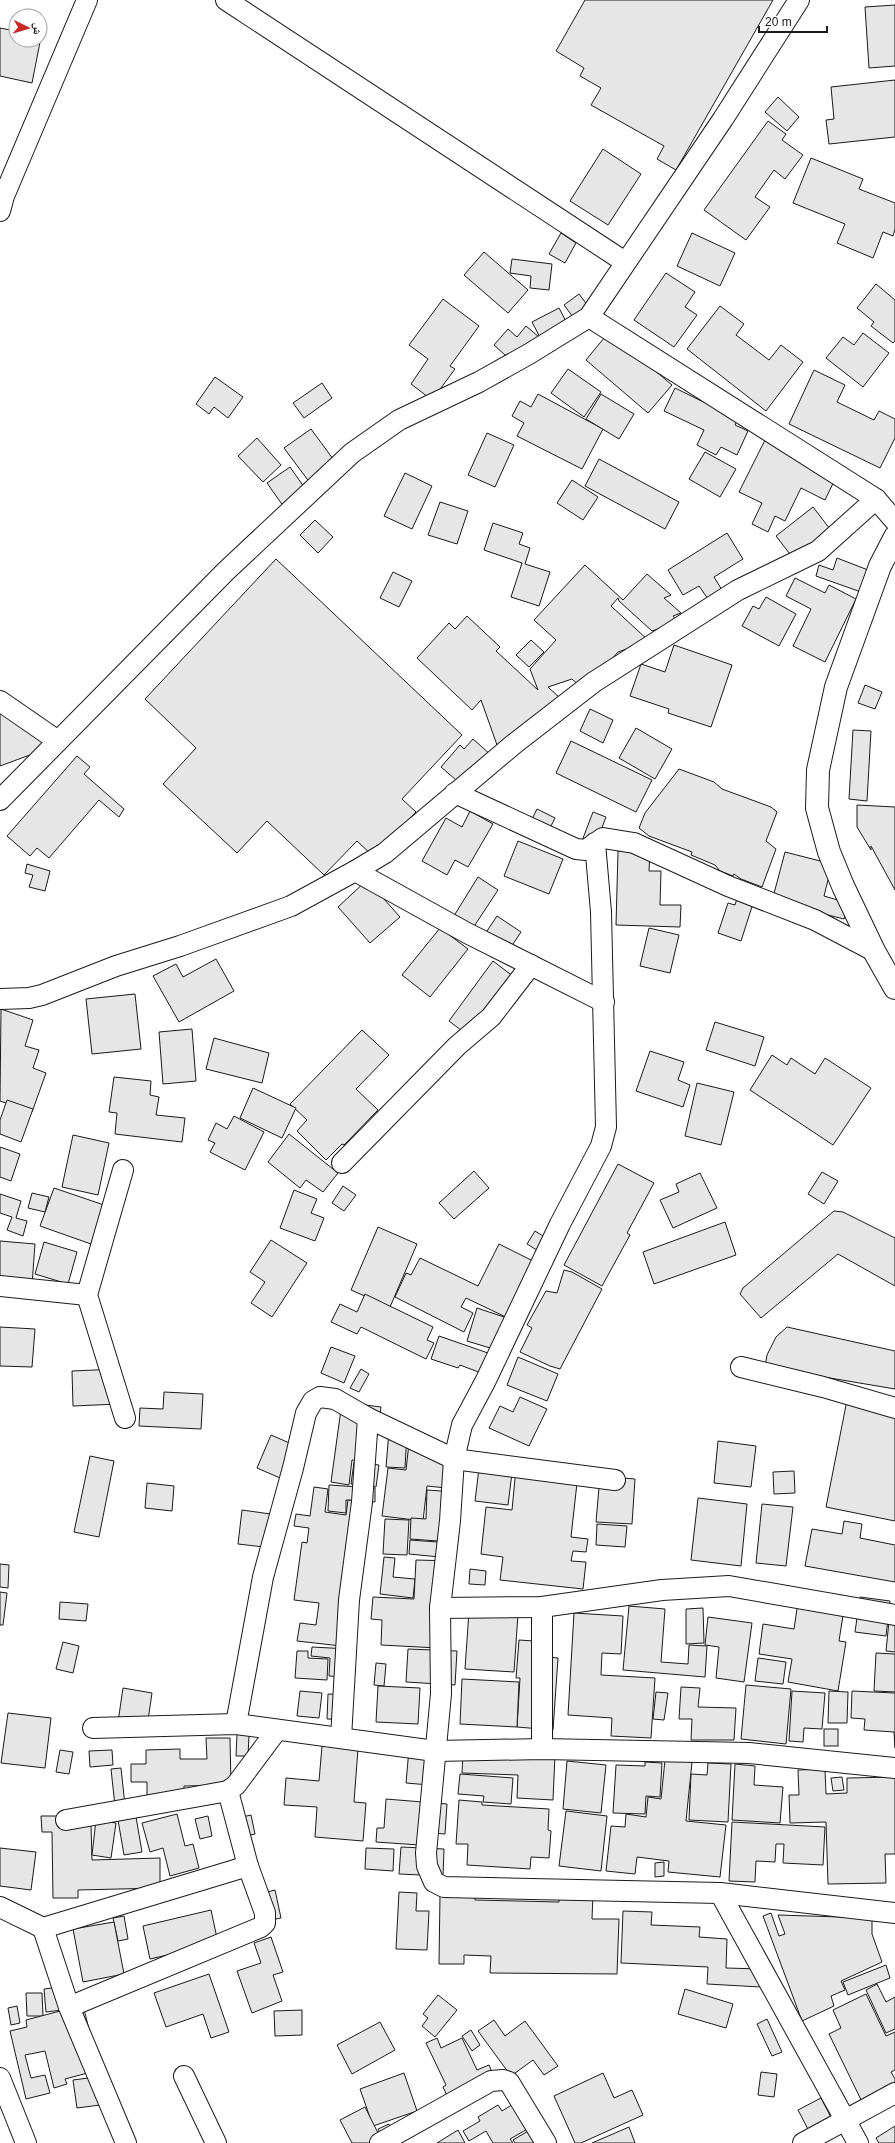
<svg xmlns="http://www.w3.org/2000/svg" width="895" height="2143" font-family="Helvetica,'Noto Naskh Arabic',sans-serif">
  <rect width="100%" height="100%" fill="#fff"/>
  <g fill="#e6e6e6" stroke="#1a1a1a">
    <path d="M585,0H773L676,170L657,159L664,146L591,105L601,88L580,76L584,68L556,51Z"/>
    <path d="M895,5V66L869,68L865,7Z"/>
    <path d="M0,28L16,31V40H40L41,37L32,83L0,76Z"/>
    <path d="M895,80V137L829,144L826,120L834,119L831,87Z"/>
    <path d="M778,97L799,117L787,131L765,112Z"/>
    <path d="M768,121L786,134L782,140L803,155L785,179L774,170L755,197L770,207L746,240L704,210Z"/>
    <path d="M603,149L641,174L608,225L570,201Z"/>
    <path d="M811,158L863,179L859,189L895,203V229L893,236L883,232L873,258L837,243L845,224L793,203Z"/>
    <path d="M561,233L576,243L565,263L549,254Z"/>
    <path d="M692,233L735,253L720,286L677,266Z"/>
    <path d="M484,252L528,290L508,313L464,275Z"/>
    <path d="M512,259L552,264L549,290L530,288L531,276L510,273Z"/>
    <path d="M666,273L695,292L685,307L697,315L674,347L634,320Z"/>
    <path d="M876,284L895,300V341L893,343L871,326L874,322L857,308Z"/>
    <path d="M579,294L594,314L579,325L564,305Z"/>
    <path d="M443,299L479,326L450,366L455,369L432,400L411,384L428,359L409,345Z"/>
    <path d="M720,306L744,324L736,335L769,360L781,345L803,362L766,411L687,349Z"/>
    <path d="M559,308L570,329L543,343L532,322Z"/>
    <path d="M526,326L539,337L515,364L494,345L508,329L517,337Z"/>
    <path d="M609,332L672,385L648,413L586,360Z"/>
    <path d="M863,333L889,353L863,387L826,358L843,337L854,345Z"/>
    <path d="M568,369L601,392L584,417L551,393Z"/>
    <path d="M814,370L845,385L837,402L874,420L879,411L895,419V438L880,468L789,424Z"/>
    <path d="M215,377L243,397L228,418L214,407L209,414L196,404Z"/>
    <path d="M322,383L332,398L304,418L293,403Z"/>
    <path d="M675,388L738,419L735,425L748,431L737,455L721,447L716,455L697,445L704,430L664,411Z"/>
    <path d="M538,394L603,429L582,469L517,436L524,423L512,416L520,401L531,407Z"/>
    <path d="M601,394L634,414L619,439L586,419Z"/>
    <path d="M311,429L339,467L313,487L284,448Z"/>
    <path d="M487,433L514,445L495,487L468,475Z"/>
    <path d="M257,438L281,465L263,482L238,456Z"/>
    <path d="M766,438L838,473L825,500L801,488L785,521L775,516L768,532L752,524L762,503L739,492Z"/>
    <path d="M705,452L736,469L720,497L689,479Z"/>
    <path d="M599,459L679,502L665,529L585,486Z"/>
    <path d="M290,467L309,494L286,510L267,483Z"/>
    <path d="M405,473L432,486L412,529L384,516Z"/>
    <path d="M572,480L598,497L583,520L557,503Z"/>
    <path d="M440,502L468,511L457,544L428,535Z"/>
    <path d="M813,507L833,533L796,562L776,536Z"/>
    <path d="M315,520L333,537L318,553L300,535Z"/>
    <path d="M493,523L523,533L519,544L530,548L525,564L550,572L539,606L511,597L522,563L484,550Z"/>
    <path d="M727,533L743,559L714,577L722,590L708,599L699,586L683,595L668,570Z"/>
    <path d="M837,558L868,570L861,592L816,576L819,565L833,570Z"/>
    <path d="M276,559L462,735L402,799L416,812L374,857L357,841L324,875L267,821L237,853L163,784L196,748L145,699Z"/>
    <path d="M585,565L623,600L647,574L671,595L664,598L681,613L673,616L678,622L652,631L619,601L618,598L611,606L649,641L618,652L584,690L572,679L548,687L559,697L502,759L481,700L472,710L417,658L449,623L455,629L467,616L500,647L496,651L538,690L530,669L556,640L534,620Z"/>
    <path d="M393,572L412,581L399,607L380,598Z"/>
    <path d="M795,578L825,593L829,585L856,599L825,662L793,646L811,609L786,596Z"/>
    <path d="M766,597L796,614L779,646L742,626L753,606L759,609Z"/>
    <path d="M531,640L544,652L529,667L516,655Z"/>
    <path d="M674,645L732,665L711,727L668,713L669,709L630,696L641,664L665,672Z"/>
    <path d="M865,685L882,692L875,709L858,703Z"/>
    <path d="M0,703L59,731L38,752L0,766Z"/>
    <path d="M590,709L613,720L603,743L580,731Z"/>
    <path d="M636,728L672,749L655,779L619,758Z"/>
    <path d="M853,730L871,731L867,801L849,799Z"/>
    <path d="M473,739L491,755L463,786L441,767L460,745L464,749Z"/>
    <path d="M571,741L652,780L636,812L556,773Z"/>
    <path d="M77,756L90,767L84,774L124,809L119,817L99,800L49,858L37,848L30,856L7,836Z"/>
    <path d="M679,769L714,782L722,789L771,807L777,812L766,841L776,849L762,887L741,879L734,874L733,876L720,871L715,865L691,855L692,852L649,836L639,828L645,813Z"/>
    <path d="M857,805L895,807V890L871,846V850L857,827Z"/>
    <path d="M537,809L555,818L548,832L530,823Z"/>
    <path d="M470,811L493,824L468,867L455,860L447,875L422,861L446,818L462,827Z"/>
    <path d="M593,812L606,817L593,851L580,846Z"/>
    <path d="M518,841L563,859L549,894L504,876Z"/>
    <path d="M618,851L650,852L649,871H661L660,905H681L680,927L616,925Z"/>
    <path d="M785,852L832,864L824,896L848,903L844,919L772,901Z"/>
    <path d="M27,864L50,871L45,891L29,887L33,875L25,873Z"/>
    <path d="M478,877L498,890L471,931L452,919Z"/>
    <path d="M367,880L400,917L370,943L338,907Z"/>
    <path d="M741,886L757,891L741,941L718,933L728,903L735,905Z"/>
    <path d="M497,916L521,932L509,950L485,934Z"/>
    <path d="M440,928L468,949L430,997L402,975Z"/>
    <path d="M649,928L679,935L670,973L640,966Z"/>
    <path d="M216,959L234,991L179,1022L153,976L176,964L183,977Z"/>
    <path d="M493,961L518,980L474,1040L449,1021Z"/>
    <path d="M135,994L141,1049L92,1054L86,999Z"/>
    <path d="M1,1009L33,1020L25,1046L39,1050L33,1068L46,1073L32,1112L0,1101Z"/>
    <path d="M715,1022L764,1037L755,1066L706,1050Z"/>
    <path d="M192,1029L196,1081L163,1084L159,1032Z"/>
    <path d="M362,1030L389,1055L356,1089L378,1110L344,1145L342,1144L326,1160L297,1131L307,1120L290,1104Z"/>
    <path d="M214,1038L269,1053L262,1083L206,1069Z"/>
    <path d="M650,1051L684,1062L678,1080L690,1085L683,1107L636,1091Z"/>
    <path d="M772,1055L787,1065L791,1058L815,1074L825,1058L871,1088L833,1145L750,1090Z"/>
    <path d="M114,1077L151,1081L150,1095L159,1097L156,1115L185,1118L182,1142L115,1134L117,1113L109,1112Z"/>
    <path d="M697,1083L734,1092L721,1145L685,1136Z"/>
    <path d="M253,1088L296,1108L282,1138L240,1118Z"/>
    <path d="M7,1100L33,1109L21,1142L0,1134V1120Z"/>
    <path d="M234,1116L264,1132L245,1170L210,1152L215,1143L208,1140L216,1123L227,1129Z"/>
    <path d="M289,1134L338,1173L323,1192L306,1180L300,1188L268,1162Z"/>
    <path d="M73,1135L109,1143L98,1195L62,1187Z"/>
    <path d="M0,1147L20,1154L11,1181L0,1177Z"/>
    <path d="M618,1164L654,1183L627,1233L630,1235L602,1286L564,1265Z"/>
    <path d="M474,1171L489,1188L454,1219L439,1203Z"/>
    <path d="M822,1172L838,1181L824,1204L808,1194Z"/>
    <path d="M700,1173L717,1208L673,1228L660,1200L679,1192L676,1184Z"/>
    <path d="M343,1186L356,1195L344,1211L332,1203Z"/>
    <path d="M54,1188L104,1205L91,1244L40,1226Z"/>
    <path d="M294,1190L317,1199L311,1213L324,1218L315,1241L280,1228Z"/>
    <path d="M32,1193L49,1197L45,1212L28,1208Z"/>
    <path d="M0,1194L21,1201L16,1218L27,1221L23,1236L7,1230L12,1217L0,1213Z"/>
    <path d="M834,1211L843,1212L895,1238V1286L838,1254L761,1318L740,1294L743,1288Z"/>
    <path d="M725,1222L736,1255L654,1284L643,1252Z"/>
    <path d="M378,1227L417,1244L390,1307L351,1290Z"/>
    <path d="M535,1231L548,1239L540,1252L527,1244Z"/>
    <path d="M271,1240L307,1263L272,1317L251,1303L265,1282L250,1272Z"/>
    <path d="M0,1241L35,1244L32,1285L0,1284Z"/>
    <path d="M44,1242L77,1252L68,1284L35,1274Z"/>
    <path d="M499,1244L539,1264L512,1320L466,1298L461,1307L473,1313L464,1332L395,1297L406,1273L411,1275L420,1258L478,1286Z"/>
    <path d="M564,1270L572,1272L602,1289L560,1369L550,1366L520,1352L532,1328L527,1325L546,1291L557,1293Z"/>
    <path d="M365,1294L433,1327L427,1340L434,1343L426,1359L361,1327L357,1334L331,1322L340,1304L357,1312Z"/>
    <path d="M477,1308L510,1319L500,1351L467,1341Z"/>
    <path d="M0,1327L35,1329L32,1367L0,1366Z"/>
    <path d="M787,1327L895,1351V1389L765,1367L767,1355L776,1337Z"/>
    <path d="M439,1336L488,1353L481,1373L460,1365L458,1368L431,1359Z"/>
    <path d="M331,1347L355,1356L344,1383L321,1373Z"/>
    <path d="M518,1357L558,1374L547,1401L507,1385Z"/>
    <path d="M117,1369L119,1404L73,1406L72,1371Z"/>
    <path d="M361,1369L369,1374L359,1392L350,1388Z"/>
    <path d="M164,1392L203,1394L201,1429L139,1426L140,1408L163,1409Z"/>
    <path d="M520,1397L547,1409L529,1446L489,1428L500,1406L513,1412Z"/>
    <path d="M847,1400L895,1410V1521L826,1507Z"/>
    <path d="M342,1402L381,1407L373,1463L352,1460L349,1485L331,1482Z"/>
    <path d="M389,1431L407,1433L405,1468L386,1467Z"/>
    <path d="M271,1435L301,1448L287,1481L257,1468Z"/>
    <path d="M718,1441L756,1446L751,1487L714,1483Z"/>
    <path d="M409,1443L460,1449L456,1489L427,1486L423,1521L382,1516L388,1468L406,1470Z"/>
    <path d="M90,1456L114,1461L99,1537L74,1532Z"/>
    <path d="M480,1460L513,1465L508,1505L475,1501Z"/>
    <path d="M354,1462L379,1465L376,1487L351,1484Z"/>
    <path d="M516,1468L577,1483L571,1537L588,1539L586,1552L573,1551L571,1561L586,1562L583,1589L500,1580L503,1557L481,1554L486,1507L512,1510Z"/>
    <path d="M794,1471L795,1493L774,1494L773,1472Z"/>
    <path d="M600,1476L635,1479L632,1524L596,1522Z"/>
    <path d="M147,1483L174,1486L172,1511L145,1508Z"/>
    <path d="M329,1485L375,1488V1502L346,1500V1513L328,1511Z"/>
    <path d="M314,1487L328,1489L325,1512L346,1515L348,1500L358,1501L350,1647L297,1641L300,1623L316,1625L319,1603L294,1600L302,1542L307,1543L309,1528L294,1526L296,1514L310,1516Z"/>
    <path d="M427,1490L456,1492L452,1542L410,1539L411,1518L426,1519Z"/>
    <path d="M698,1498L747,1504L741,1566L691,1560Z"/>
    <path d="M762,1504L793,1507L786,1566L756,1563Z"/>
    <path d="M242,1510L285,1516L281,1549L238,1544Z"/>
    <path d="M385,1519L409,1520L407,1555L383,1554Z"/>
    <path d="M844,1521L862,1524L860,1538L895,1545V1582L805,1566L812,1529L842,1534Z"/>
    <path d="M597,1524L627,1526L625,1547L596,1545Z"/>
    <path d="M410,1540L451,1543L450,1558L409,1554Z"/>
    <path d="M384,1557L395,1558L393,1577L415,1579L413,1598L380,1594Z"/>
    <path d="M416,1560L453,1561L438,1648L381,1645L382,1620L371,1619L373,1597L414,1599Z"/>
    <path d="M0,1564L9,1565L8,1588L0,1587Z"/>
    <path d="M470,1569L486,1571L485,1585L469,1584Z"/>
    <path d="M800,1589L846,1596L839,1641L846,1642L838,1691L788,1682L792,1659L759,1654L763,1624L794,1629Z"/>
    <path d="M0,1592L7,1593L3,1625H0Z"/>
    <path d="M860,1597L890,1601L886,1636L855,1632Z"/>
    <path d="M60,1602L88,1604L86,1621L59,1619Z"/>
    <path d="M629,1606L665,1609L661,1662L688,1664L689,1645L707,1646L705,1677L623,1670Z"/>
    <path d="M703,1608L704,1643L686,1644V1609Z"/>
    <path d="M469,1611L518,1614L514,1672L465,1669Z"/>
    <path d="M890,1611H895V1652L886,1651Z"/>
    <path d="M574,1613L623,1616L621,1654L602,1653L601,1675L655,1678L651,1738L611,1736L612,1718L568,1715Z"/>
    <path d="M708,1617L752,1623L744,1682L716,1678L719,1647L705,1645Z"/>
    <path d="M519,1640L549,1642L548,1657L558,1658L553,1730L517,1727L520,1678H516Z"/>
    <path d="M63,1642L79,1646L73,1673L56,1669Z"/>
    <path d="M312,1647L349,1649L347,1677L329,1676L330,1658L311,1656Z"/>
    <path d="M408,1649L457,1651L455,1685L406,1682Z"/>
    <path d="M297,1651H308V1658L328,1659L327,1680L295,1678Z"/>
    <path d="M876,1653L895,1654V1692L874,1691Z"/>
    <path d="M758,1658L786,1662L783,1684L755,1681Z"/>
    <path d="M376,1663L386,1664L384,1686L374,1685Z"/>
    <path d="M462,1679L519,1682L517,1727L460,1724Z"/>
    <path d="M746,1685L791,1689L786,1744L741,1739Z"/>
    <path d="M378,1686L420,1688L418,1724L376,1722Z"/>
    <path d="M681,1687L700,1688L698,1707L736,1708L734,1740H691L692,1719H679Z"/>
    <path d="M123,1688L152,1693L147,1727L118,1722Z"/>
    <path d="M300,1691L322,1693L319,1718L297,1716Z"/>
    <path d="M792,1691L825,1693L822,1729L804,1728L803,1742L789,1741Z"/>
    <path d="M829,1691L848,1692L847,1723H828Z"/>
    <path d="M852,1691L895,1693V1748L894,1732L864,1730L865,1719L851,1718Z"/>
    <path d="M656,1692L668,1693L664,1720L653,1719Z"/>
    <path d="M328,1694L351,1695L350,1720L327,1719Z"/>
    <path d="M8,1713L51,1718L45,1768L1,1763Z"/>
    <rect x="824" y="1729" width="14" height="17"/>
    <path d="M237,1734L249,1735L248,1756H236Z"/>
    <path d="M206,1738H230L231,1785L184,1786V1799L147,1800V1782H131V1764H146V1750L180,1749V1759H207Z"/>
    <path d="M322,1746L358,1749L354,1802L366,1803L363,1841L315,1837L317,1807L284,1805L286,1778L319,1781Z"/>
    <path d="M409,1749L443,1752L441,1786L406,1783Z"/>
    <path d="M60,1750L73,1752L69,1774L56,1772Z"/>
    <path d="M112,1750L113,1765L90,1767L89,1751Z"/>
    <path d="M463,1752L555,1755L553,1800L517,1798L518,1775L462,1773Z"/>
    <path d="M665,1760L692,1762L686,1821L726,1825L720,1877L668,1872L669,1861L637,1857L635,1874L606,1871L611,1826L625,1827L626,1814L646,1817L648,1797L661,1799Z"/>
    <path d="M567,1761L606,1765L601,1813L563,1809Z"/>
    <path d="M645,1762L662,1763L660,1797L646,1796L645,1814L613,1813L616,1765L645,1766Z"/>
    <path d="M708,1763L731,1764L728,1822L689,1820L691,1774L707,1775Z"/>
    <path d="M735,1764L755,1766L754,1785L783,1787L780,1823L732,1820Z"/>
    <path d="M121,1768L125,1805L115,1806L111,1769Z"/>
    <path d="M825,1769L826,1794L847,1793V1778L895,1777V1854H885L886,1883L828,1884L826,1822L790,1823L789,1795H799L798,1770Z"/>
    <path d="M460,1774L513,1778L511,1804L483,1802L484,1796L458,1794Z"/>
    <path d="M842,1777L844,1790L833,1791L831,1778Z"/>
    <path d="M386,1799L447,1804L445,1834L420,1832L419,1845L376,1842L377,1828H384Z"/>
    <path d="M459,1800L482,1802V1805L549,1809L548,1830L551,1831L549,1858L531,1857L530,1869L467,1865L468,1844H456Z"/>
    <path d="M566,1811L607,1816L601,1871L559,1866Z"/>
    <path d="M177,1814L185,1846L193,1844L199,1868L170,1876L163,1848L150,1852L142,1823Z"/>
    <path d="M251,1815L255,1834L246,1836L242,1817Z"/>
    <path d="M41,1816H68L91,1825L92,1860L160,1858V1888L78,1890V1898H53L52,1832H42Z"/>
    <path d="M208,1816L212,1836L200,1839L195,1819Z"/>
    <path d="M136,1817L142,1852L124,1855L118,1820Z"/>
    <path d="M96,1820L116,1823L111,1858L92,1855Z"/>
    <path d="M732,1822L825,1827L823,1865L783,1863L784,1844H776L775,1862L756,1861L755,1882L729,1881Z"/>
    <path d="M401,1847L444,1849L443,1876L399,1874Z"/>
    <path d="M0,1848L36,1852L31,1890L0,1886Z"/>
    <path d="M366,1848L394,1849L393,1871L365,1869Z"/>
    <path d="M664,1862V1876L655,1877V1863Z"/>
    <path d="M275,1890L281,1918L262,1922L255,1895Z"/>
    <path d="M399,1892L417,1893L416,1911H429L427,1950L396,1949Z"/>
    <path d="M559,1893L593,1894L592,1919H619L617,1974L490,1973L491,1956L464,1955V1964H439L440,1894L475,1895V1900L559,1902Z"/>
    <path d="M211,1910L217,1938L206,1946L150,1959L143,1926Z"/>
    <path d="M623,1911L652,1912L651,1925L700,1927L699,1937L727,1939L726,1968L761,1969V1987L707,1984L708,1967L621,1963Z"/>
    <path d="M771,1913L779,1936L785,1934L778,1915L872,1918V1934L882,1962L841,1981L845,1990L831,1996L834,2006L802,2021L763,1916Z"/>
    <path d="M124,1916L128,1939L118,1941L113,1918Z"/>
    <path d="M114,1922L124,1974L83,1982L73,1929Z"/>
    <path d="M271,1937L283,1972L273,1975L282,2001L252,2013L237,1971L261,1963L254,1943Z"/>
    <path d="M886,1965L890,1978L848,1995L843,1982Z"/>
    <path d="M209,1974L229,2032L211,2038L203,2014L166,2027L154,1993Z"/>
    <path d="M877,1984L886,2002L895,1997V2029L886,2033L866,1990Z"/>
    <path d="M67,1986L70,2009L46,2012L44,1989Z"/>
    <path d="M685,1989L733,2004L726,2028L678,2014Z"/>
    <path d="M26,1993H42L43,2016H27Z"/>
    <path d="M866,1994L886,2036L895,2032V2070L891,2072L895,2079V2094L865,2108L829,2034L841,2028L833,2010Z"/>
    <path d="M438,1995L457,2010L435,2037L422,2026L428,2018L423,2014Z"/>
    <path d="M83,2005L99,2070L65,2079L67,2084L54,2088L45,2051L25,2055L31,2078L45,2075L50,2093L26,2099L10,2031L27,2027L26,2020Z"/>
    <path d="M17,2006L20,2023L11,2025L8,2008Z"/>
    <path d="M302,2010V2035L275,2036L274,2011Z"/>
    <path d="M767,2019L782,2052L772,2056L757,2024Z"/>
    <path d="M494,2020L505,2036L525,2021L558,2066L544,2075L533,2060L511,2076L478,2031Z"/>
    <path d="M380,2022L395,2050L352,2074L337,2045Z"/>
    <path d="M471,2030L480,2045L472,2051L462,2036Z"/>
    <path d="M437,2038L441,2048L462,2038L477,2070L489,2065L498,2086L453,2108L443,2087L446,2085L426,2043Z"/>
    <path d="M761,2072L777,2074L774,2097L758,2095Z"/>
    <path d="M404,2073L417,2111L373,2126L360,2089Z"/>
    <path d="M603,2073L614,2098L632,2090L643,2115L581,2143H575L554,2096Z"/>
    <path d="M96,2077L100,2105L77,2108L73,2080Z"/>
    <path d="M523,2098L538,2123L510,2139L513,2143H493L486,2131L469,2141L463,2131L480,2121L478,2117L498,2105L502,2111Z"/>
    <path d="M821,2098L834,2123L811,2135L798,2110Z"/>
    <path d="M365,2107L383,2143H352L340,2120Z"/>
    <path d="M389,2124L397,2142L384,2143L378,2129Z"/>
    <path d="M540,2124L551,2143H515L513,2140Z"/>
    <path d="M895,2126V2143H879L876,2138Z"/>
    <path d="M629,2127L635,2143H592Z"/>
    <path d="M458,2130L465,2143H437Z"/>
  </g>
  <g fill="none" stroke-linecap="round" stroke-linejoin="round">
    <defs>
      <g id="street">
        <path d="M226,0L625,262"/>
        <path d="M0,211L4,196L87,0"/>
        <path d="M589,317L876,499L895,521"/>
        <path d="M0,701L58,741"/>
        <path d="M455,793L576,849L586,850L603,838L634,843L728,886L815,920L874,951"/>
        <path d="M0,800L226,571L352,453L399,420L479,382L529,354L589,317L723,119L799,0"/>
        <path d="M595,843L601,912L606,1127L601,1146L560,1224L485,1382L462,1425L454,1459L450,1521L440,1608L441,1694L426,1853L427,1866L434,1882L444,1887L720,1893L895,1913"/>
        <path d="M355,871L467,933L604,1002"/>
        <path d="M0,999L29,998L42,995L116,966L180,946L291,906L355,871L385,853L514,744L594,682L738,590L818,551L876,499"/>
        <path d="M342,1163L457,1046L491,1017L531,965"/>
        <path d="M123,1170L87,1295L125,1418"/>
        <path d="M0,1286L87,1295"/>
        <path d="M741,1367L823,1387L895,1408"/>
        <path d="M542,1607V1749"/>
        <path d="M440,1608L542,1607L662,1590L729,1586L895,1615"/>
        <path d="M236,1724L263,1577L293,1468L306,1413L313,1401L320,1397L335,1399L368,1418L454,1459L615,1480"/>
        <path d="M93,1728L236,1724L435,1751L542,1749L749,1753L895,1768"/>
        <path d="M341,1738L349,1600L362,1502L368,1418"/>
        <path d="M66,1820L228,1791L236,1785L277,1730"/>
        <path d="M720,1893L858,2143"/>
        <path d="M0,1907L43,1928L248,1866"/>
        <path d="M43,1928L69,2007L126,2143"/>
        <path d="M69,2007L261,1927L265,1923V1913L248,1866L228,1791"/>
        <path d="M184,2076L216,2143"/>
        <path d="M0,2078L26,2143"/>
        <path d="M380,2143L491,2081L503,2080L509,2082L546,2143"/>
        <path d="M803,2143L895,2093"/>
      </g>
      <path id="secondary" d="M895,537L880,566L836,687L818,770L817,808L829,852L843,886L874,951L895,988"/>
    </defs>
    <use href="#street" stroke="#1a1a1a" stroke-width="22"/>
    <use href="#secondary" stroke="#1a1a1a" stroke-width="24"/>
    <use href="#street" stroke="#fff" stroke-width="20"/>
    <use href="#secondary" stroke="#fff" stroke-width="22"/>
  </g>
  <g transform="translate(28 28) rotate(95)"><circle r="19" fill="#ffffff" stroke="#a3a3a3"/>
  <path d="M0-3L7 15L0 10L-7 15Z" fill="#c62828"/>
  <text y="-6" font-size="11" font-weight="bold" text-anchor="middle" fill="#1a1a1a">ش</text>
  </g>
  <path d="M759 26v6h68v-6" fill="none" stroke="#1a1a1a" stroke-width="2"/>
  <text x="765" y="26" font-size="12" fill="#1a1a1a" stroke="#ffffff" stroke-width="3" paint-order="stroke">20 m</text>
</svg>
